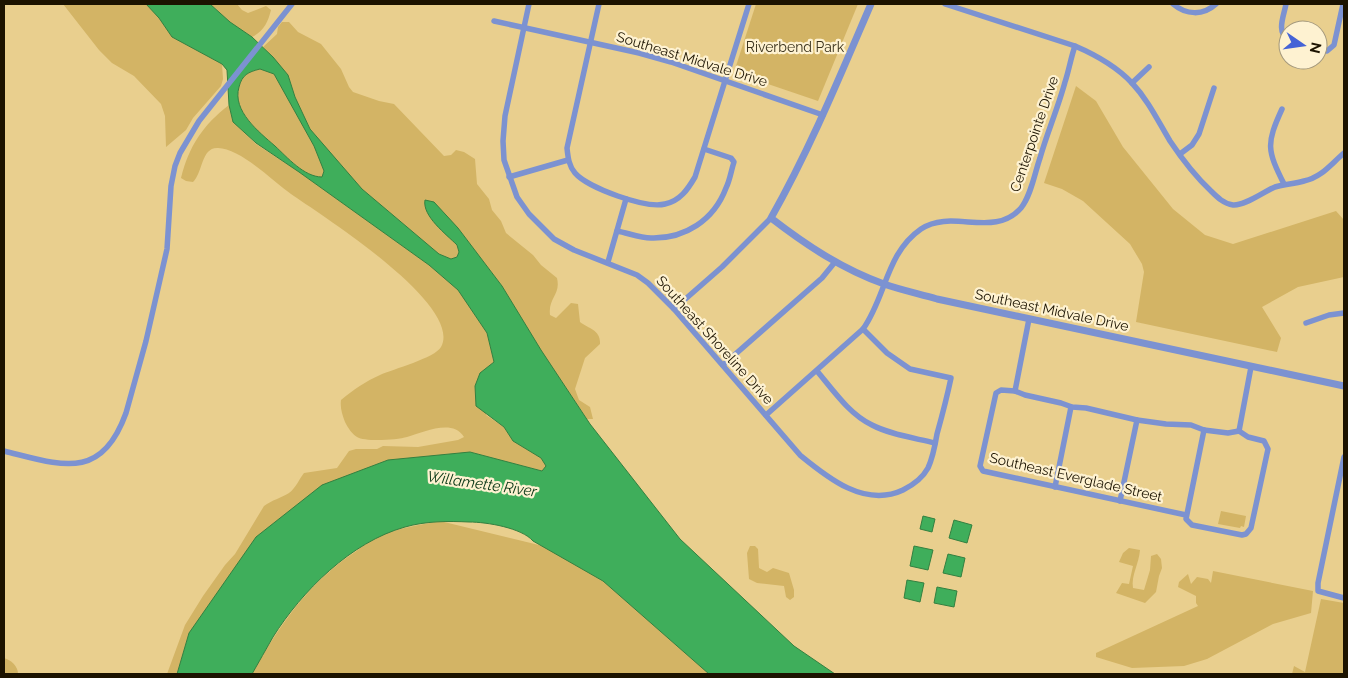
<svg xmlns="http://www.w3.org/2000/svg" width="1348" height="678" font-family="Raleway,sans-serif">
  <rect width="100%" height="100%" fill="#e9cf8e"/>
  <g fill="#d3b465">
    <path d="M63,4H146L159,18L172,37L222,64L223,79L221,86L193,118L186,130L166,147L165,116L161,104L134,76L112,63L99,50Z"/>
    <path d="M210,4H237L242,10L248,13L266,6L271,10C268,22 264,31 252,37L230,22Z"/>
    <path d="M756,4H858L818,101L736,73V66Z"/>
    <path d="M282,22H289L298,32L321,44L341,69L349,87L353,92L379,101L394,104L444,156L451,155L456,150L464,152L475,159L477,184L489,199L492,210L501,221L506,233L533,255L541,265L557,278C561,295 548,297 550,315L556,318L571,303L578,304L580,322C589,329 601,330 600,344L585,358L575,389L579,400L590,407L593,419H587L541,350L502,286L458,228L457,245L459,252L457,257L451,259L439,254L362,189L330,154L310,129L295,97L288,75L263,47L277,34L278,27Z"/>
    <path d="M260,69L274,74L314,146L324,171L322,177C304,177 287,157 275,146C259,132 232,111 239,87C242,75 248,72 260,69Z"/>
    <path d="M1076,86L1096,101L1123,147L1173,209L1205,235L1233,244L1336,211L1344,220V277L1298,287L1262,307L1281,338L1277,352L1136,322L1144,272L1142,264L1130,244L1083,201L1062,189L1044,183Z"/>
    <path d="M229,105L233,122L256,144L299,172L429,265L458,290L487,333L494,362L489,366L486,415L504,427L513,441L541,458L546,466L543,471L470,452L189,633L177,674H167L185,625L203,596L225,565L235,554L264,506C272,500 281,498 289,493C296,488 299,479 304,473L337,468L349,451L356,449H377L383,446L418,447L458,440L464,437C452,418 423,433 407,437C397,440 365,442 357,437C352,434 348,428 345,422C342,414 340,408 341,400C353,390 366,381 380,375C393,369 435,358 441,347C464,305 321,215 291,194C274,182 240,148 218,148C201,147 203,173 193,182L186,181L181,178C189,146 203,125 229,105Z"/>
    <path d="M1221,511L1246,516L1244,527L1241,526L1240,528L1218,524Z"/>
    <path d="M440,521L543,546L603,581L709,674H252C279,626 308,583 355,552C362,547 369,541 377,537C397,528 419,525 440,521Z"/>
    <path d="M750,546H755L758,549L759,568L767,572L773,568L789,573L794,590V597L790,600L786,597L784,586L757,583L749,579L747,553Z"/>
    <path d="M1129,548L1140,550C1139,564 1131,575 1133,588L1144,590L1150,570L1151,556L1157,554L1161,559L1162,568L1159,576L1156,592L1145,603L1116,593L1122,583L1129,584L1133,566L1119,562L1123,553Z"/>
    <path d="M1213,571L1313,591L1311,613L1273,624L1207,659L1184,666L1132,668L1096,657V653L1198,606L1196,603V596L1178,587L1179,582L1188,574L1191,584L1197,577L1208,579L1211,583Z"/>
    <path d="M1321,599L1344,603V674H1292L1294,666L1305,672Z"/>
    <path d="M4,658C11,660 18,666 18,674H4Z"/>
  </g>
  <g fill="#3fae5b" stroke="#348040" fill-rule="evenodd">
    <path d="M146,4H210L230,22L252,37L273,57L288,75L295,97L310,129L362,189L439,254L451,259L457,257L459,252L457,245C446,234 422,216 425,200L434,202L458,228L502,286L541,350L590,424L680,539L794,646L835,674H709L603,581L533,541C522,528 487,522 469,522C448,521 426,521 405,527C351,542 302,591 273,637C266,649 259,662 252,674H177L189,633L256,537L322,485L388,460L470,452L542,471L546,466L541,458L513,441L504,427L476,406L475,386L480,373L494,362L487,333L458,290L429,265L299,172L256,143L233,122L229,105L227,70L222,64L172,37L159,18ZM260,69L274,74L314,146L324,171L322,177C304,177 287,157 275,146C259,132 232,111 239,87C242,75 248,72 260,69Z"/>
    <path d="M923,516L935,519L932,532L920,529Z"/>
    <path d="M954,520L972,525L967,543L949,538Z"/>
    <path d="M914,546L933,550L928,570L910,566Z"/>
    <path d="M948,554L965,558L961,577L943,573Z"/>
    <path d="M907,580L924,583L920,602L904,598Z"/>
    <path d="M937,587L957,591L954,607L934,603Z"/>
  </g>
  <g fill="none" stroke-linecap="round" stroke-linejoin="round">
    <g stroke="#7c92d1" stroke-width="5.5">
      <path d="M529,4L505,116L503,141L504,160L517,197L529,214L554,239L574,250L637,275L648,283L674,309L800,455C828,478 865,508 903,490C913,485 922,479 928,468C933,457 935,446 937,434C942,416 947,397 951,378L910,369L887,353L863,329"/>
      <path d="M599,4L567,148C568,158 569,166 575,173C588,188 646,209 665,204C680,201 688,189 695,177L749,4"/>
      <path d="M945,4L1075,46C1096,55 1116,66 1132,83C1148,100 1158,121 1170,141C1182,159 1195,176 1211,191C1217,197 1224,204 1233,205C1245,206 1263,192 1275,187C1285,184 1294,184 1304,181C1322,177 1331,164 1344,153"/>
      <path d="M1173,4C1186,15 1203,16 1216,4"/>
      <path d="M1286,4C1284,16 1276,31 1288,40"/>
      <path d="M494,21L639,53L671,62L823,115"/>
      <path d="M1318,51H1327L1334,45L1343,4"/>
      <path d="M1132,83L1149,67"/>
      <path d="M1282,109C1266,144 1267,150 1284,184"/>
      <path d="M1180,154L1192,145L1199,134L1214,88"/>
      <path d="M509,177L568,160"/>
      <path d="M617,231C628,233 640,238 651,238C685,239 714,220 726,188C730,180 731,171 734,162L731,158L704,149"/>
      <path d="M608,262L626,199"/>
      <path d="M674,309L722,267L771,218"/>
      <path d="M1306,323L1329,315L1344,313"/>
      <path d="M723,365L822,278L835,262"/>
      <path d="M817,371C833,390 849,414 872,425C891,435 915,438 935,443"/>
      <path d="M1015,391L1029,319"/>
      <path d="M766,415L863,329C886,297 886,253 921,229C952,208 994,239 1021,208C1031,196 1035,172 1040,158C1047,133 1058,108 1065,82C1069,70 1071,57 1075,46"/>
      <path d="M1204,430L1186,519L1192,525L1242,535L1246,534L1251,528L1268,449L1264,441L1248,437L1239,431"/>
      <path d="M1239,431L1251,367"/>
      <path d="M4,451C61,465 101,482 126,413L146,341L167,249L171,186L175,166L180,153L199,121L292,4"/>
      <path d="M1344,457L1318,583V591L1344,598"/>
      <path d="M1055,487L1071,407"/>
      <path d="M1120,501L1137,420"/>
      <path d="M1186,515L983,471L980,466L996,393L1001,390L1015,391L1025,395L1061,403L1072,407L1086,408L1137,420L1166,424L1191,425L1204,430L1228,433L1239,431"/>
    </g>
    <path stroke="#7c92d1" stroke-width="7" d="M871,4C840,76 810,149 771,218C806,245 842,269 884,284C901,290 920,294 937,299L1344,386"/>
  </g>
  <g text-anchor="middle" stroke-width="4.5" stroke-linejoin="round" paint-order="stroke">
    <g font-size="14" fill="#38301a" stroke="#fef2d1">
      <text x="795" y="52">Riverbend Park</text>
    </g>
    <g font-size="14" fill="#1c1300" stroke="#fef2d1">
      <text transform="translate(692 59) rotate(17)" y="5">Southeast Midvale Drive</text>
      <text transform="translate(1034 134) rotate(-71)" y="5">Centerpointe Drive</text>
      <text transform="translate(1052 310) rotate(12)" y="5">Southeast Midvale Drive</text>
      <text transform="translate(715 340) rotate(48)" y="5">Southeast Shoreline Drive</text>
      <text transform="translate(1076 477) rotate(13)" y="5">Southeast Everglade Street</text>
    </g>
    <g font-size="15" font-style="italic" fill="#083615" stroke="#fef2d1">
      <text transform="translate(482 484) rotate(8)" y="5">Willamette River</text>
    </g>
  </g>
  <rect width="1348" height="678" fill="none" stroke="#1c1300" stroke-width="10"/>
  <g transform="translate(1303 45) rotate(103)"><circle r="24" fill="#fef2d1" stroke="#a4997d"/>
  <path d="M0-4L9 19L0 12L-9 19Z" fill="#4563d6"/>
  <text y="-8" font-size="14" font-weight="bold" text-anchor="middle" fill="#1c1300">N</text>
  </g>
</svg>
